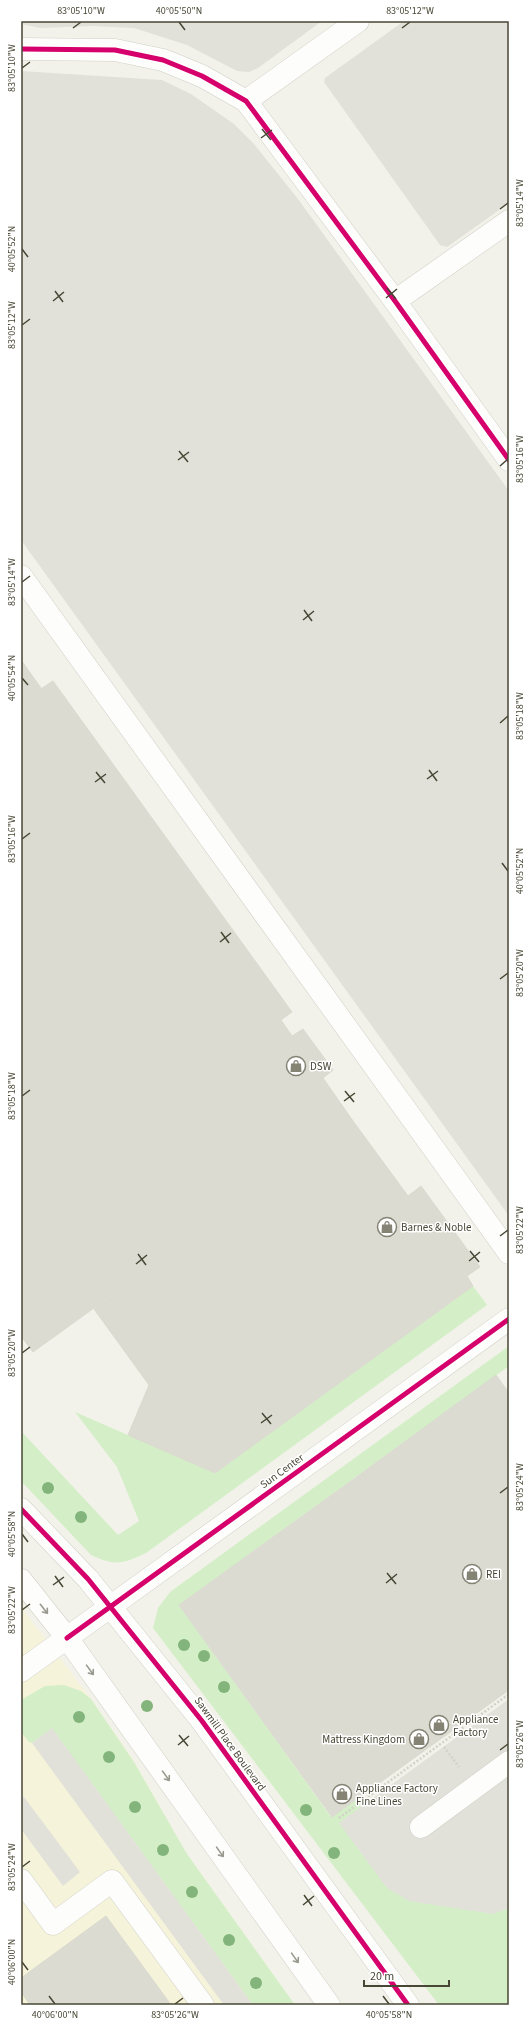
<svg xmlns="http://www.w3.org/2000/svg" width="530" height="2026" font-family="'Source Sans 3',sans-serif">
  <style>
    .commercial { fill: #f6f3db }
    .green { fill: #d4efc7 }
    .parking { fill: #e1e1da }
    .building { fill: #dbdbd2; stroke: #dadacf }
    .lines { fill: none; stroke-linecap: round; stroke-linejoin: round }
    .minor-casing { stroke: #d0d0c7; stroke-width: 23 }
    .path { stroke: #d2d2c9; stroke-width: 2.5; stroke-dasharray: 2 2; stroke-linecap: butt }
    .minor { stroke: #fdfdfc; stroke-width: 22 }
    .cycleway-casing { stroke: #fff; stroke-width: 8 }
    .cycleway { stroke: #d6006c; stroke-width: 5 }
    .tree { fill: #83b47b }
    .oneway { stroke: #99998f }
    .ticks { fill: none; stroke: #484735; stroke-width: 1.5 }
    .labels { text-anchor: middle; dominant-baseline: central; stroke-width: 3; stroke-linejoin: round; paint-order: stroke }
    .poi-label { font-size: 11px; fill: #484735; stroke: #fff; text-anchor: start }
    .street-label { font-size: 11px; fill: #484735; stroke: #fff }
    .neatline { fill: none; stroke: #484735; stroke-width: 1.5 }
    .ticks-label { font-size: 10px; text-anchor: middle; fill: #484735 }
  </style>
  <rect width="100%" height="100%" fill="#f2f2ea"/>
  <polygon class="commercial" points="21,1607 91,1699 134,1761 187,1854 295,2005 21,2005"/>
  <g class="green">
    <path d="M 473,1286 L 487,1305 L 146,1553 C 123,1564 114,1566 91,1555 L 21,1481 L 21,1431 L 118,1535 L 139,1521 L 117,1467 L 75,1412 L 215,1473 Z"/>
    <polygon points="509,1346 509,1366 179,1605 331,1817 356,1800 373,1824 509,1901 509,2005 439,2005 153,1628 158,1608 170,1592"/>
    <polygon points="64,1685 81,1691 91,1699 134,1762 187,1854 295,2005 253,2005 52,1729 32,1743 29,1742 21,1732 21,1700 45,1686"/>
  </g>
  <g class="parking">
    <polygon points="21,21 322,21 258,68 249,72 237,71 187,45 134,28 91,26 40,28 21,24"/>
    <polygon points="404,21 509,21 509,203 447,247 440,245 324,82 325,78"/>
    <polygon points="21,71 162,80 191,94 234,124 254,144 298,199 509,491 509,1216 21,540"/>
    <polygon points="509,1699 509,1908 493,1914 409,1901 387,1888 339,1823"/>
    <polygon points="52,1728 253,2005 224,2005 32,1743"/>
    <polygon points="24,1797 80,1872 63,1886 21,1829 21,1799"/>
  </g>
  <g class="building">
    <polygon points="21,660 41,688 21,702"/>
    <polygon points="53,681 292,1012 281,1020 292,1036 303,1029 333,1070 323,1078 353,1121 33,1352 21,1336 21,702"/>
    <polygon points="353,1121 408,1196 421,1186 480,1267 467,1276 473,1286 215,1473 128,1435 149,1385 94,1309"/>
    <polygon points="496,1375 509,1393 509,1675 362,1473"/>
    <polygon points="362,1473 509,1675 509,1690 332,1817 179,1605"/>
    <polygon points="106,1916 169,2002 169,2005 30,2005 21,1992 21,1978"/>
  </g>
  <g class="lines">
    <g class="minor-casing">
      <g id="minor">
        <polyline points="21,49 115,50 163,60 202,76 246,101 395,301 509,460"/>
        <polyline points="246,101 358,21"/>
        <polyline points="395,301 509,221"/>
        <polyline points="21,576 509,1253"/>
        <polyline points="21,1509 88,1579 202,1721 408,2005"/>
        <polyline points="21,1580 67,1638 329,2005"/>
        <polyline points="21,1671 509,1319"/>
        <polyline points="421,1827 509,1762"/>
        <polyline points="21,1880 53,1924 112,1881 203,2005"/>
      </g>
    </g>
    <g class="path">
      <polyline points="444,1747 459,1767"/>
      <polyline points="339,1818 509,1694"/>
    </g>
    <use href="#minor" class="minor"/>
    <g class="cycleway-casing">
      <g id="cycleway">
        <polyline points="21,49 115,50 163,60 202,76 246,101 395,301 509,460"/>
        <polyline points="21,1509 88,1579 202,1721 408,2005"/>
        <polyline points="67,1638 509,1319"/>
      </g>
    </g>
    <use href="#cycleway" class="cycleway"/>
  </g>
  <g class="tree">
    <circle cx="48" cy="1488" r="6"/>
    <circle cx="81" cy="1517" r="6"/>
    <circle cx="184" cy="1645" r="6"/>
    <circle cx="204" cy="1656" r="6"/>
    <circle cx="224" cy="1687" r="6"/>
    <circle cx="147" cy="1706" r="6"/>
    <circle cx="79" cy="1717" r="6"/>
    <circle cx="109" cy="1757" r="6"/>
    <circle cx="135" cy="1807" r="6"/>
    <circle cx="306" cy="1810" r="6"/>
    <circle cx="163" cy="1850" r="6"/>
    <circle cx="334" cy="1853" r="6"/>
    <circle cx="192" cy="1892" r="6"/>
    <circle cx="229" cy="1940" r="6"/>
    <circle cx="256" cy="1983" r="6"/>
  </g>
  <defs><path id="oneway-shaft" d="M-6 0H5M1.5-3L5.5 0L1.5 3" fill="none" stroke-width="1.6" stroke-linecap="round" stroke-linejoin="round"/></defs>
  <g class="oneway">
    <use href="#oneway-shaft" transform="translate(44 1609) rotate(52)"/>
    <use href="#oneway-shaft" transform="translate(90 1670) rotate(54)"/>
    <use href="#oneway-shaft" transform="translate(166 1776) rotate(54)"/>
    <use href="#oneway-shaft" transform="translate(220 1852) rotate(55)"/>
    <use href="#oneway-shaft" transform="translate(295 1958) rotate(55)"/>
  </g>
  <path class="ticks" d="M 179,22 L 185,30M 73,28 L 81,22M 402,28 L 410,22M 22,68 L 30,62M 262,129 L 271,140M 261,138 L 272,130M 500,209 L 508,203M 22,249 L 28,257M 387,288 L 396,299M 55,291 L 63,302M 386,298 L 397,289M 53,301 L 64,292M 22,325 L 30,319M 179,451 L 188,462M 178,460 L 189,452M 500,466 L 508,459M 22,582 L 30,576M 304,610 L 312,621M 303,620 L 314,611M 22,678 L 28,685M 500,723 L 508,716M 429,770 L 437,781M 96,772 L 105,783M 427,779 L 438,771M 95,782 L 106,774M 22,839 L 30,833M 502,863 L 508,871M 221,932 L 229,943M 220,942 L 231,933M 500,979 L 508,973M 345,1091 L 354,1102M 22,1096 L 30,1090M 344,1101 L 355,1093M 500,1236 L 508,1230M 470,1251 L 479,1262M 138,1254 L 146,1265M 469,1261 L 480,1252M 136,1264 L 147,1255M 22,1353 L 30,1347M 262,1413 L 271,1424M 261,1423 L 272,1415M 500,1493 L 508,1487M 22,1534 L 28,1542M 387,1573 L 396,1584M 55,1576 L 63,1587M 386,1583 L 397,1574M 53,1585 L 64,1577M 22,1610 L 30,1604M 179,1735 L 188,1746M 178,1745 L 189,1736M 500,1750 L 508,1744M 22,1867 L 30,1861M 304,1895 L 312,1906M 303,1905 L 314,1896M 22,1962 L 28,1970M 49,1996 L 55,2004M 383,1996 L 389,2004M 175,2004 L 183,1998"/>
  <defs>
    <g id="shop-ring" transform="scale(1)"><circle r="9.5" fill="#fff" stroke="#848374" stroke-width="1.5"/><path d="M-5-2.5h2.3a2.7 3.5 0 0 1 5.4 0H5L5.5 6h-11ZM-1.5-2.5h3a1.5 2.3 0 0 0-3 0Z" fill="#848374"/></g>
  </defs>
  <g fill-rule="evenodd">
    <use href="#shop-ring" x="296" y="1066"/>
    <use href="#shop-ring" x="387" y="1227"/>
    <use href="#shop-ring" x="472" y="1574"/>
    <use href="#shop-ring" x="439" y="1725"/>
    <use href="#shop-ring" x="419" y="1739"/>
    <use href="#shop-ring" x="342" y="1794"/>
  </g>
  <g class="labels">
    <g class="poi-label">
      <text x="310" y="1066">DSW</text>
      <text x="401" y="1227">Barnes &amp; Noble</text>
      <text x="486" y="1574">REI</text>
      <text x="453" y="1719">Appliance<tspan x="453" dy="13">Factory</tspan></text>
      <text x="405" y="1739" text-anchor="end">Mattress Kingdom</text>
      <text x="356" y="1788">Appliance Factory<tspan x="356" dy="13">Fine Lines</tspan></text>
    </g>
    <g class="street-label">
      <text transform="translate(282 1471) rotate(-36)">Sun Center</text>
      <text transform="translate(230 1744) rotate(54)">Sawmill Place Boulevard</text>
    </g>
  </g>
  <rect width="530" height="2026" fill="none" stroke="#ffffff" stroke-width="44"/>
  <path d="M364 1980v6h85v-6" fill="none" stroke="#484735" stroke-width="2"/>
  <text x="370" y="1980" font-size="12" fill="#484735" stroke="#ffffff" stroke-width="3" paint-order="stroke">20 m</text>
  <rect x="22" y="22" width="486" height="1982" class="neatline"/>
  <g class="ticks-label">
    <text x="81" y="14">83°05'10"W</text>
    <text x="179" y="14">40°05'50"N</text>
    <text x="410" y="14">83°05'12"W</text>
    <text transform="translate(11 68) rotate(-90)" y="4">83°05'10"W</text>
    <text transform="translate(519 203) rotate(-90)" y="4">83°05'14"W</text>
    <text transform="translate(11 249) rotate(-90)" y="4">40°05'52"N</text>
    <text transform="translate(11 325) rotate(-90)" y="4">83°05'12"W</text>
    <text transform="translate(519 459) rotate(-90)" y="4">83°05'16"W</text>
    <text transform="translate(11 582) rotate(-90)" y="4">83°05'14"W</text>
    <text transform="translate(11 678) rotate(-90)" y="4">40°05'54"N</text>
    <text transform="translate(519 716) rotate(-90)" y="4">83°05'18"W</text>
    <text transform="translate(11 839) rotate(-90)" y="4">83°05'16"W</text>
    <text transform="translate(519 871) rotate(-90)" y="4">40°05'52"N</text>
    <text transform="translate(519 973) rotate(-90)" y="4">83°05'20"W</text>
    <text transform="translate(11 1096) rotate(-90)" y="4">83°05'18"W</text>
    <text transform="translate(519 1230) rotate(-90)" y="4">83°05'22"W</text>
    <text transform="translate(11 1353) rotate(-90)" y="4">83°05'20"W</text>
    <text transform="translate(519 1487) rotate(-90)" y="4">83°05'24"W</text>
    <text transform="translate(11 1534) rotate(-90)" y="4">40°05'58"N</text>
    <text transform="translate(11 1610) rotate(-90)" y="4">83°05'22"W</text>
    <text transform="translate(519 1744) rotate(-90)" y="4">83°05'26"W</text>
    <text transform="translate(11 1867) rotate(-90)" y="4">83°05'24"W</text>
    <text transform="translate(11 1962) rotate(-90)" y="4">40°06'00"N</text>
    <text x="55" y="2018">40°06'00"N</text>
    <text x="175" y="2018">83°05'26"W</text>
    <text x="389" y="2018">40°05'58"N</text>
  </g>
</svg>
